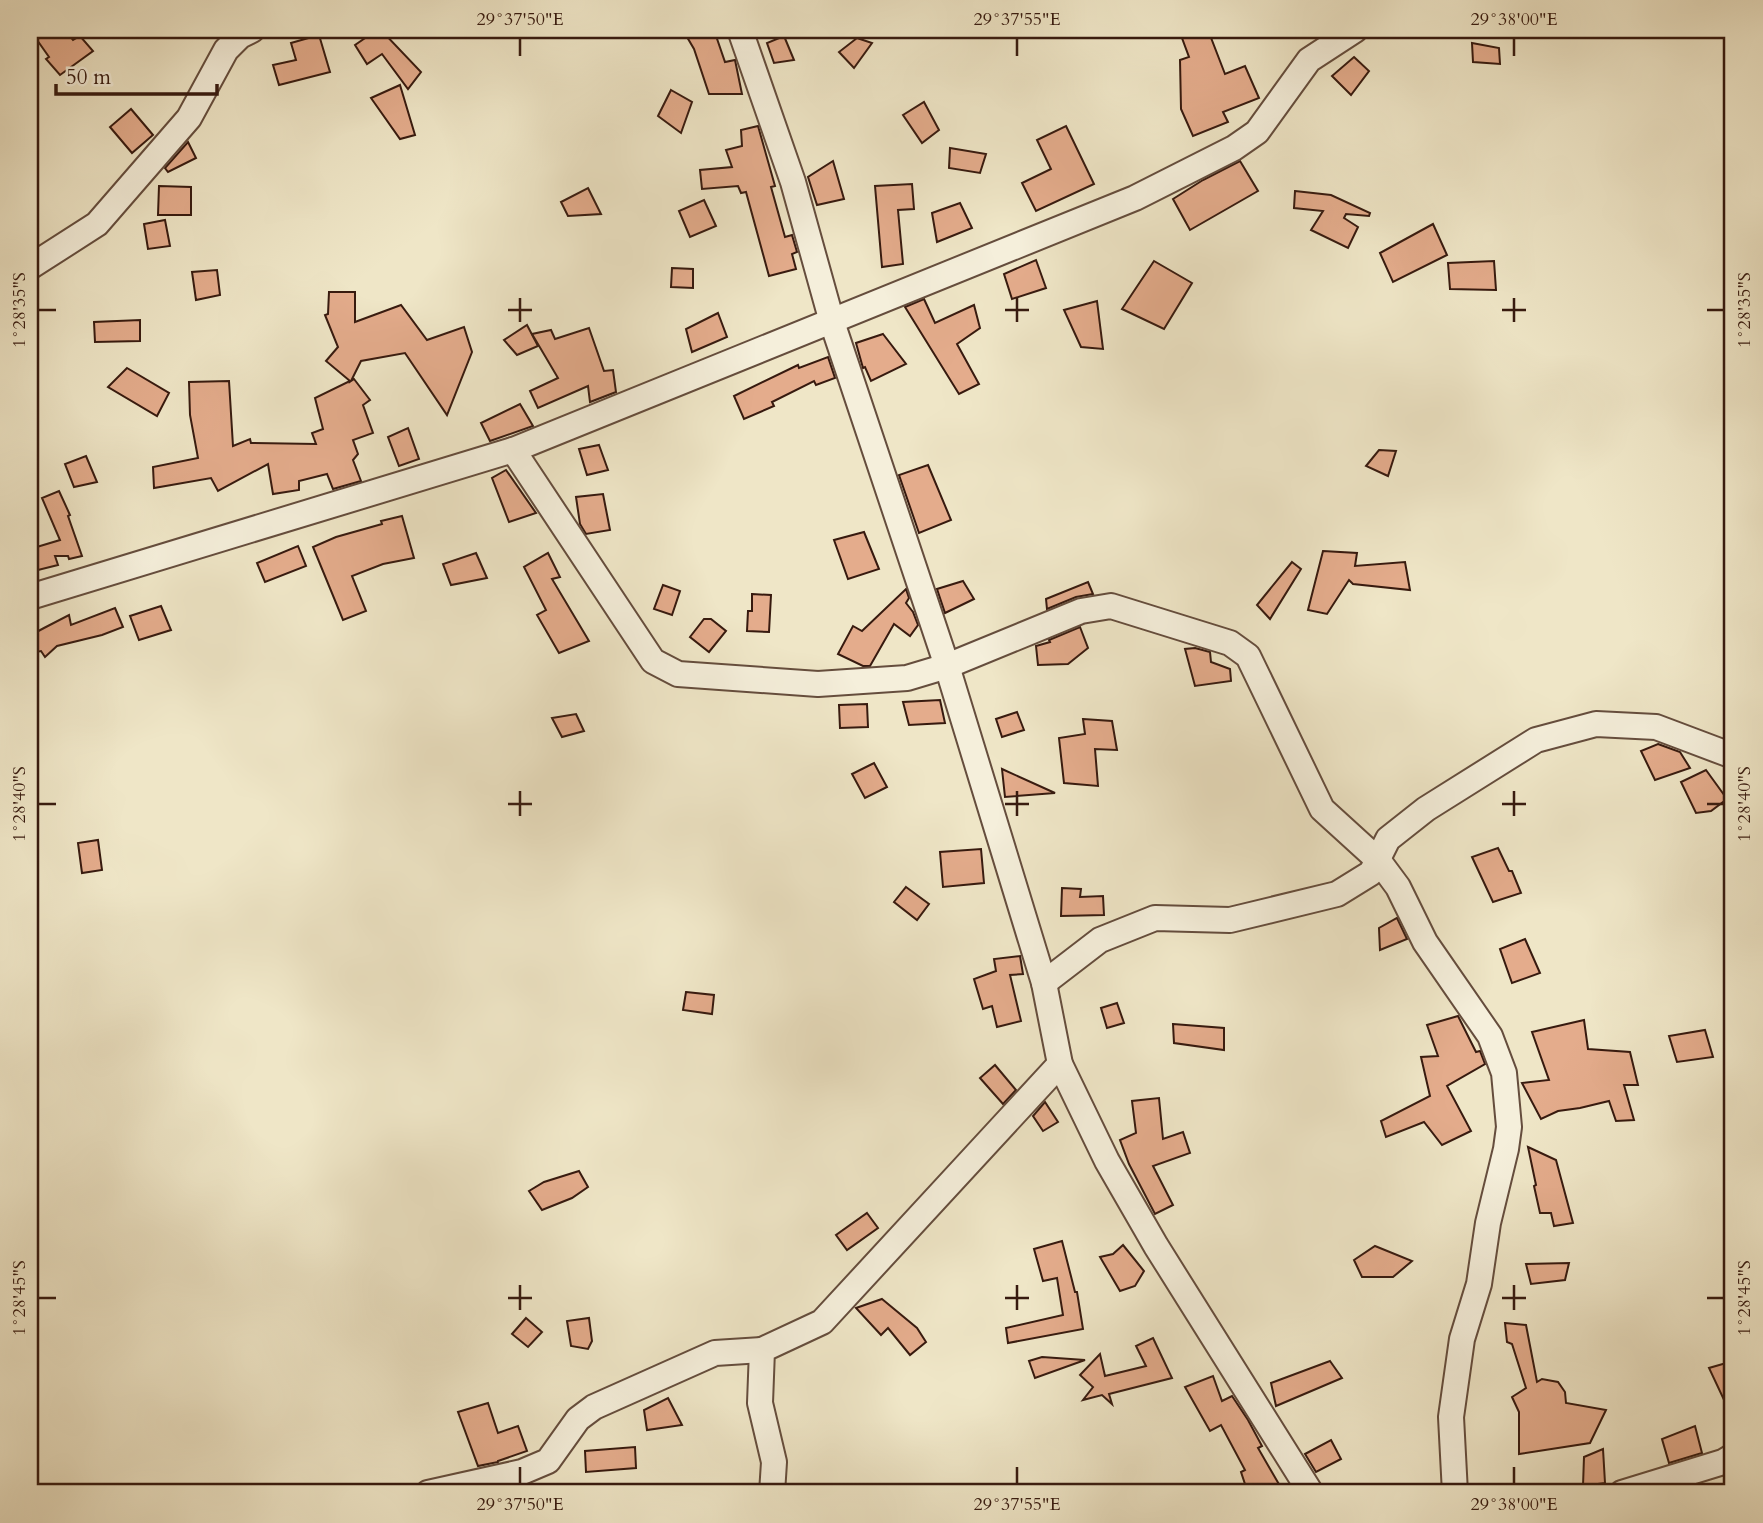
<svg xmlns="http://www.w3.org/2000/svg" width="1763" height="1523" font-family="Cardo,serif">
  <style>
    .building { fill: #e4ac8c; stroke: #371a0f; stroke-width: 2 }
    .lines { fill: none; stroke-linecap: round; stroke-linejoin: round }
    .minor-casing { stroke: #654d3d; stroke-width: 28 }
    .minor { stroke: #f5efdb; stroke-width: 24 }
    .ticks { fill: none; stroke: #371a0f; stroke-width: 2.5 }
    .neatline { fill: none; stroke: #371a0f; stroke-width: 2.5 }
    .ticks-label { font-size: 18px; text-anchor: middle; fill: #371a0f }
  </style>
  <rect width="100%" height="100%" fill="#efe6c7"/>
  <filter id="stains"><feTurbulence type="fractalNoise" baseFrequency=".00286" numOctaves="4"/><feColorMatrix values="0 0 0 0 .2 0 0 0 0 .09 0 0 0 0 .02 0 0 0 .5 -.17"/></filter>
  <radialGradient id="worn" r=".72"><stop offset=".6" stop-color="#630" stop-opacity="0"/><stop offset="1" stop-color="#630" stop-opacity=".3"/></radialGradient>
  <g class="building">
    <polygon points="30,30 65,30 73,40 80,36 93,51 60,75 46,59 49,57"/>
    <polygon points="363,30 381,30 421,72 408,89 382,54 367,64 355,45 368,36"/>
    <polygon points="709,30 714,30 725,62 735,60 742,94 709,94 694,49 687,37"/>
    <polygon points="1179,30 1208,30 1225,74 1245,66 1259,98 1223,112 1228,122 1193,136 1181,109 1180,60 1189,57"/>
    <polygon points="319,35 330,72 279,85 273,65 296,60 291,43"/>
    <polygon points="784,36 794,60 774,63 767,43"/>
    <polygon points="857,38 872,43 854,68 839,52"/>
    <polygon points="1472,43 1499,48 1500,64 1473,62"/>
    <polygon points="1354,57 1369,71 1351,95 1332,76"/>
    <polygon points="400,85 415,135 400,139 371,98"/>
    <polygon points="671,90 692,102 681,133 658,116"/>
    <polygon points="924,102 939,130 922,143 903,115"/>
    <polygon points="131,109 153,135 132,153 110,127"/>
    <polygon points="758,126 775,186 771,187 785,237 792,235 797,252 792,254 796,269 769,276 746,192 741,193 738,186 702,189 700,170 732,167 726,150 742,146 741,130"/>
    <polygon points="1066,126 1094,184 1036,211 1022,183 1051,169 1037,140"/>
    <polygon points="188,142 196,158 168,172 165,168"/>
    <polygon points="950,148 986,154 980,173 949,168"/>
    <polygon points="833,161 844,199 817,205 808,177"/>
    <polygon points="1240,161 1258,191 1190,230 1173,199 1203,180"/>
    <polygon points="912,184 914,209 898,210 903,264 882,267 875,186"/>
    <polygon points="159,186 191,187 191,215 158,215"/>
    <polygon points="588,188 601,214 568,216 561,202"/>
    <polygon points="1295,191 1331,195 1370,213 1369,216 1346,214 1344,218 1358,227 1348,248 1311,230 1323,211 1294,208"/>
    <polygon points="704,200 716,226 690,237 679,211"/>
    <polygon points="960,203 972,228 937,242 932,213"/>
    <polygon points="165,220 170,246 148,249 144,224"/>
    <polygon points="1433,224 1447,255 1393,282 1380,253"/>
    <polygon points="1036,260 1046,288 1012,299 1004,274"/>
    <polygon points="1154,261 1192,283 1164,329 1122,309"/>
    <polygon points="1494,261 1496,290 1450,289 1448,263"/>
    <polygon points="672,268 693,269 693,288 671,287"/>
    <polygon points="217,270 220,295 196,300 192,272"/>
    <polygon points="329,292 355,292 355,322 401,305 427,340 464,327 472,352 447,415 405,353 361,361 351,381 354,379 370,400 363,405 373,433 353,440 358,454 353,460 361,481 333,489 327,474 299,481 299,490 273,494 268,464 218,491 211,478 154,488 153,467 198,458 190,415 189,382 229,381 233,446 250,439 251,443 316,444 312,433 323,429 315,398 350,381 326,361 338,347 325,315 328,314"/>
    <polygon points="924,299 935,323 974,305 980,328 957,344 979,384 959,394 905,307"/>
    <polygon points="1097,301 1103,349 1081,347 1064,310"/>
    <polygon points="718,313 727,337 692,352 686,329"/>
    <polygon points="140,320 140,341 95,342 94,322"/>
    <polygon points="527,325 538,346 517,355 504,340"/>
    <polygon points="589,328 604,371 613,370 616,392 590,402 588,386 538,408 530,391 558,378 532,334 551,330 555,339"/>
    <polygon points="883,334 906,364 871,381 865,367 863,368 856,343"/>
    <polygon points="828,357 835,378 816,385 814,381 772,402 774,406 744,419 734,396 798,365 799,368"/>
    <polygon points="127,368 169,393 157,416 108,387"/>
    <polygon points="520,404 533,426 490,441 481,423"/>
    <polygon points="408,428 419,459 399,466 388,437"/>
    <polygon points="599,445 608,470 587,475 579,449"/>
    <polygon points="1379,450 1396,451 1388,476 1366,466"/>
    <polygon points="86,456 97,482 74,487 65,464"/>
    <polygon points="928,465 951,520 919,533 899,475"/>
    <polygon points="506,470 536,513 509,522 492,478"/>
    <polygon points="59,491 70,515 68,516 82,556 69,559 68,556 55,556 58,565 30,572 30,549 60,540 42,498"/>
    <polygon points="603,494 610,530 586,534 580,524 576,497"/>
    <polygon points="402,516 414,558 383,564 352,576 366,611 343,620 313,547 336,537 382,524 381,521"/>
    <polygon points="864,532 879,569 848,579 834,540"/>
    <polygon points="298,546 306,566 265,582 257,563"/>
    <polygon points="1323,551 1357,553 1355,566 1405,562 1410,590 1353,584 1349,580 1327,614 1308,610"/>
    <polygon points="476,553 487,578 451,585 443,564"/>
    <polygon points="548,553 560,577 552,579 589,641 559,653 537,615 546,610 524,567"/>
    <polygon points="1292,562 1301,569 1270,619 1257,605"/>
    <polygon points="963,581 974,599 945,613 937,589"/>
    <polygon points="1088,582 1093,594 1076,597 1047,609 1046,599"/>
    <polygon points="663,585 680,591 672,615 654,609"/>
    <polygon points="906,589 909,598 906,603 913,612 918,625 910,636 894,624 870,666 863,666 838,654 853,626 862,631"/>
    <polygon points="752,594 771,595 769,632 747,631 748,611 752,611"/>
    <polygon points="161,606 171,630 139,640 130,616"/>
    <polygon points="115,608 123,627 102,635 57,646 45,657 41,651 31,653 30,642 34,640 31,635 44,628 69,615 71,625"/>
    <polygon points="704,619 711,619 726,631 709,652 690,637"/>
    <polygon points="1080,627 1088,648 1068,664 1038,665 1036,646 1050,642 1049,640"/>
    <polygon points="1195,648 1210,652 1211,662 1230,669 1231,681 1195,686 1185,649"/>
    <polygon points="940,700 945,723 909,725 903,702"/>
    <polygon points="867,704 868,727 840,728 839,705"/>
    <polygon points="1017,712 1024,730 1002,737 996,719"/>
    <polygon points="576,714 584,731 562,737 552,718"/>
    <polygon points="1083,719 1112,721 1117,750 1095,749 1098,786 1064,783 1059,738 1085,734"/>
    <polygon points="1658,744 1680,752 1690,768 1655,780 1641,751"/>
    <polygon points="874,763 887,787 865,798 852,774"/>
    <polygon points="1002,769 1055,793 1005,797"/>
    <polygon points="1706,770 1727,799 1711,811 1696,813 1681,782"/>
    <polygon points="98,840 102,870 82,873 78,843"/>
    <polygon points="1498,848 1509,871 1512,871 1521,893 1493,902 1472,857"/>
    <polygon points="981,849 984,883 943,887 940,852"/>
    <polygon points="906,887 929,904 917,920 894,902"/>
    <polygon points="1062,888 1081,889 1080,897 1103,896 1104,915 1061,916"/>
    <polygon points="1397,918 1407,939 1380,950 1379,928"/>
    <polygon points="1525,939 1540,973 1512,983 1500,949"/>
    <polygon points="1020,956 1023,974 1010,975 1021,1021 997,1027 992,1006 983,1009 974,979 996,971 994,959"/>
    <polygon points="686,992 714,995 712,1014 683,1010"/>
    <polygon points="1117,1003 1124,1023 1107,1028 1101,1008"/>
    <polygon points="1458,1016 1476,1052 1480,1051 1485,1064 1447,1086 1471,1131 1442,1145 1424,1122 1386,1137 1381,1121 1430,1096 1421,1057 1438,1056 1427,1025"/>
    <polygon points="1584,1020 1588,1049 1630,1052 1638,1085 1624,1085 1634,1120 1616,1121 1609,1101 1580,1108 1558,1111 1541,1119 1522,1083 1549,1080 1532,1032"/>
    <polygon points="1173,1024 1224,1028 1224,1050 1174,1043"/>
    <polygon points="1705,1030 1713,1057 1677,1062 1669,1036"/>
    <polygon points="995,1065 1016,1090 1003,1104 980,1078"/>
    <polygon points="1159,1098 1163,1139 1183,1132 1190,1153 1153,1166 1173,1205 1155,1214 1129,1164 1120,1140 1136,1133 1132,1101"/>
    <polygon points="1045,1102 1058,1122 1043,1131 1033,1116"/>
    <polygon points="1528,1147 1556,1160 1573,1223 1554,1226 1551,1213 1540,1213 1534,1186 1536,1185"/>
    <polygon points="579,1171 588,1187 572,1198 542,1210 529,1191 544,1182"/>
    <polygon points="867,1213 878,1228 847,1250 836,1235"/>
    <polygon points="1062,1241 1075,1292 1077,1292 1083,1329 1008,1343 1006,1328 1063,1315 1057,1278 1043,1281 1034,1249"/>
    <polygon points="1123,1245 1144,1271 1135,1286 1120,1291 1100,1257 1113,1254"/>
    <polygon points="1375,1246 1412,1261 1393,1277 1362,1277 1354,1260"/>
    <polygon points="1569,1263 1565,1280 1531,1284 1526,1264"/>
    <polygon points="882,1299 917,1328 926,1342 910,1355 888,1328 881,1335 856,1308"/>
    <polygon points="526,1318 542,1332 528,1347 512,1334"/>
    <polygon points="589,1318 592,1341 588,1349 571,1346 567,1321"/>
    <polygon points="1505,1323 1526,1325 1537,1382 1542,1379 1558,1382 1565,1392 1566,1403 1606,1410 1590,1443 1519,1454 1519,1412 1512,1397 1526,1388 1512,1344 1507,1342"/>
    <polygon points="1153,1338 1172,1378 1109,1394 1112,1404 1102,1395 1083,1400 1093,1387 1080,1375 1100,1354 1105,1376 1146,1366 1136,1346"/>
    <polygon points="1042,1357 1085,1360 1035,1378 1029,1361"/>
    <polygon points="1330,1361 1342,1378 1276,1406 1271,1383"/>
    <polygon points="1733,1361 1733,1419 1709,1368"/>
    <polygon points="1213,1376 1222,1401 1232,1396 1248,1420 1262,1446 1258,1448 1280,1486 1263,1493 1248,1493 1241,1472 1245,1470 1221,1425 1210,1431 1185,1387"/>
    <polygon points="668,1398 682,1425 647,1430 644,1410"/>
    <polygon points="488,1403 498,1433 518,1426 527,1451 498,1461 498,1462 478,1466 458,1412"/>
    <polygon points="1695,1426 1702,1453 1669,1463 1662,1439"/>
    <polygon points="1331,1440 1341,1459 1316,1472 1305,1454"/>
    <polygon points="635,1447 636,1468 586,1472 585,1451"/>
    <polygon points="1603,1449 1605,1483 1583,1486 1584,1457"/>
  </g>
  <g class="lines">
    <g class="minor-casing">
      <g id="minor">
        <polyline points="740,30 793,182 832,322 947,666 1044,983 1060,1064 1107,1161 1156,1246 1311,1493"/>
        <polyline points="30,267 97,224 189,118 226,50 240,36 252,30"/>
        <polyline points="513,450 653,661 678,674 818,684 907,678 947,666 1081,611 1111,606 1230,643 1248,656 1322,809 1378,860 1398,887 1425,942 1490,1036 1504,1073 1509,1127 1506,1149 1488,1223 1479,1284 1462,1339 1451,1417 1455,1493"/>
        <polyline points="30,597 513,450 1135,198 1234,148 1257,132 1309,60 1355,30"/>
        <polyline points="1044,983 1100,940 1155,918 1230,920 1337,894 1371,873 1388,839 1426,809 1536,740 1596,724 1656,727 1733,756"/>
        <polyline points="428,1493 522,1472 548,1461 578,1419 594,1407 715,1353 762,1350"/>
        <polyline points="772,1493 774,1462 760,1403 762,1350 822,1322 1060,1064"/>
        <polyline points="1622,1493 1723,1462 1733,1456"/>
      </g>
    </g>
    <use href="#minor" class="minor"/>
  </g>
  <path class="ticks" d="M 520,38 L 520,56M 1017,38 L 1017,56M 1514,38 L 1514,56M 520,298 L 520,322M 1017,298 L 1017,322M 1514,298 L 1514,322M 38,310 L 56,310M 508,310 L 532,310M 1005,310 L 1029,310M 1502,310 L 1526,310M 1707,310 L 1724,310M 520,791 L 520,816M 1017,791 L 1017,816M 1514,791 L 1514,816M 38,804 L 56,804M 508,804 L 532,804M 1005,804 L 1029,804M 1502,804 L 1526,804M 1707,804 L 1724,804M 520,1285 L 520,1310M 1017,1285 L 1017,1310M 1514,1285 L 1514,1310M 38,1298 L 56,1298M 508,1298 L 532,1298M 1005,1298 L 1029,1298M 1502,1298 L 1526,1298M 1707,1298 L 1724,1298M 520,1467 L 520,1484M 1017,1467 L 1017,1484M 1514,1467 L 1514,1484"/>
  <rect width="1763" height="1523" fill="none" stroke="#efe6c7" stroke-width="77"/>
  <path d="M56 84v10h161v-10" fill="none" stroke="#371a0f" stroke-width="3.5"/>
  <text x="66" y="84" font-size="21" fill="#371a0f" stroke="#f5efdb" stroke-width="5" paint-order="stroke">50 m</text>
  <rect x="38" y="38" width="1686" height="1446" class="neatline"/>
  <g class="ticks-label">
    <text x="520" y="25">29°37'50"E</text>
    <text x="1017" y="25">29°37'55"E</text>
    <text x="1514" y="25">29°38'00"E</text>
    <text transform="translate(19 310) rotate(-90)" y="6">1°28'35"S</text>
    <text transform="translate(1744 310) rotate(-90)" y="6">1°28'35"S</text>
    <text transform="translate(19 804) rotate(-90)" y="6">1°28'40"S</text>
    <text transform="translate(1744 804) rotate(-90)" y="6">1°28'40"S</text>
    <text transform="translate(19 1298) rotate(-90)" y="6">1°28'45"S</text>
    <text transform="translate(1744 1298) rotate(-90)" y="6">1°28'45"S</text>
    <text x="520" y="1510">29°37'50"E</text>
    <text x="1017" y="1510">29°37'55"E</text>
    <text x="1514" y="1510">29°38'00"E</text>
  </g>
  <rect width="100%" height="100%" filter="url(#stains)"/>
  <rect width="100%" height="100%" fill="url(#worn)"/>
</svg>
